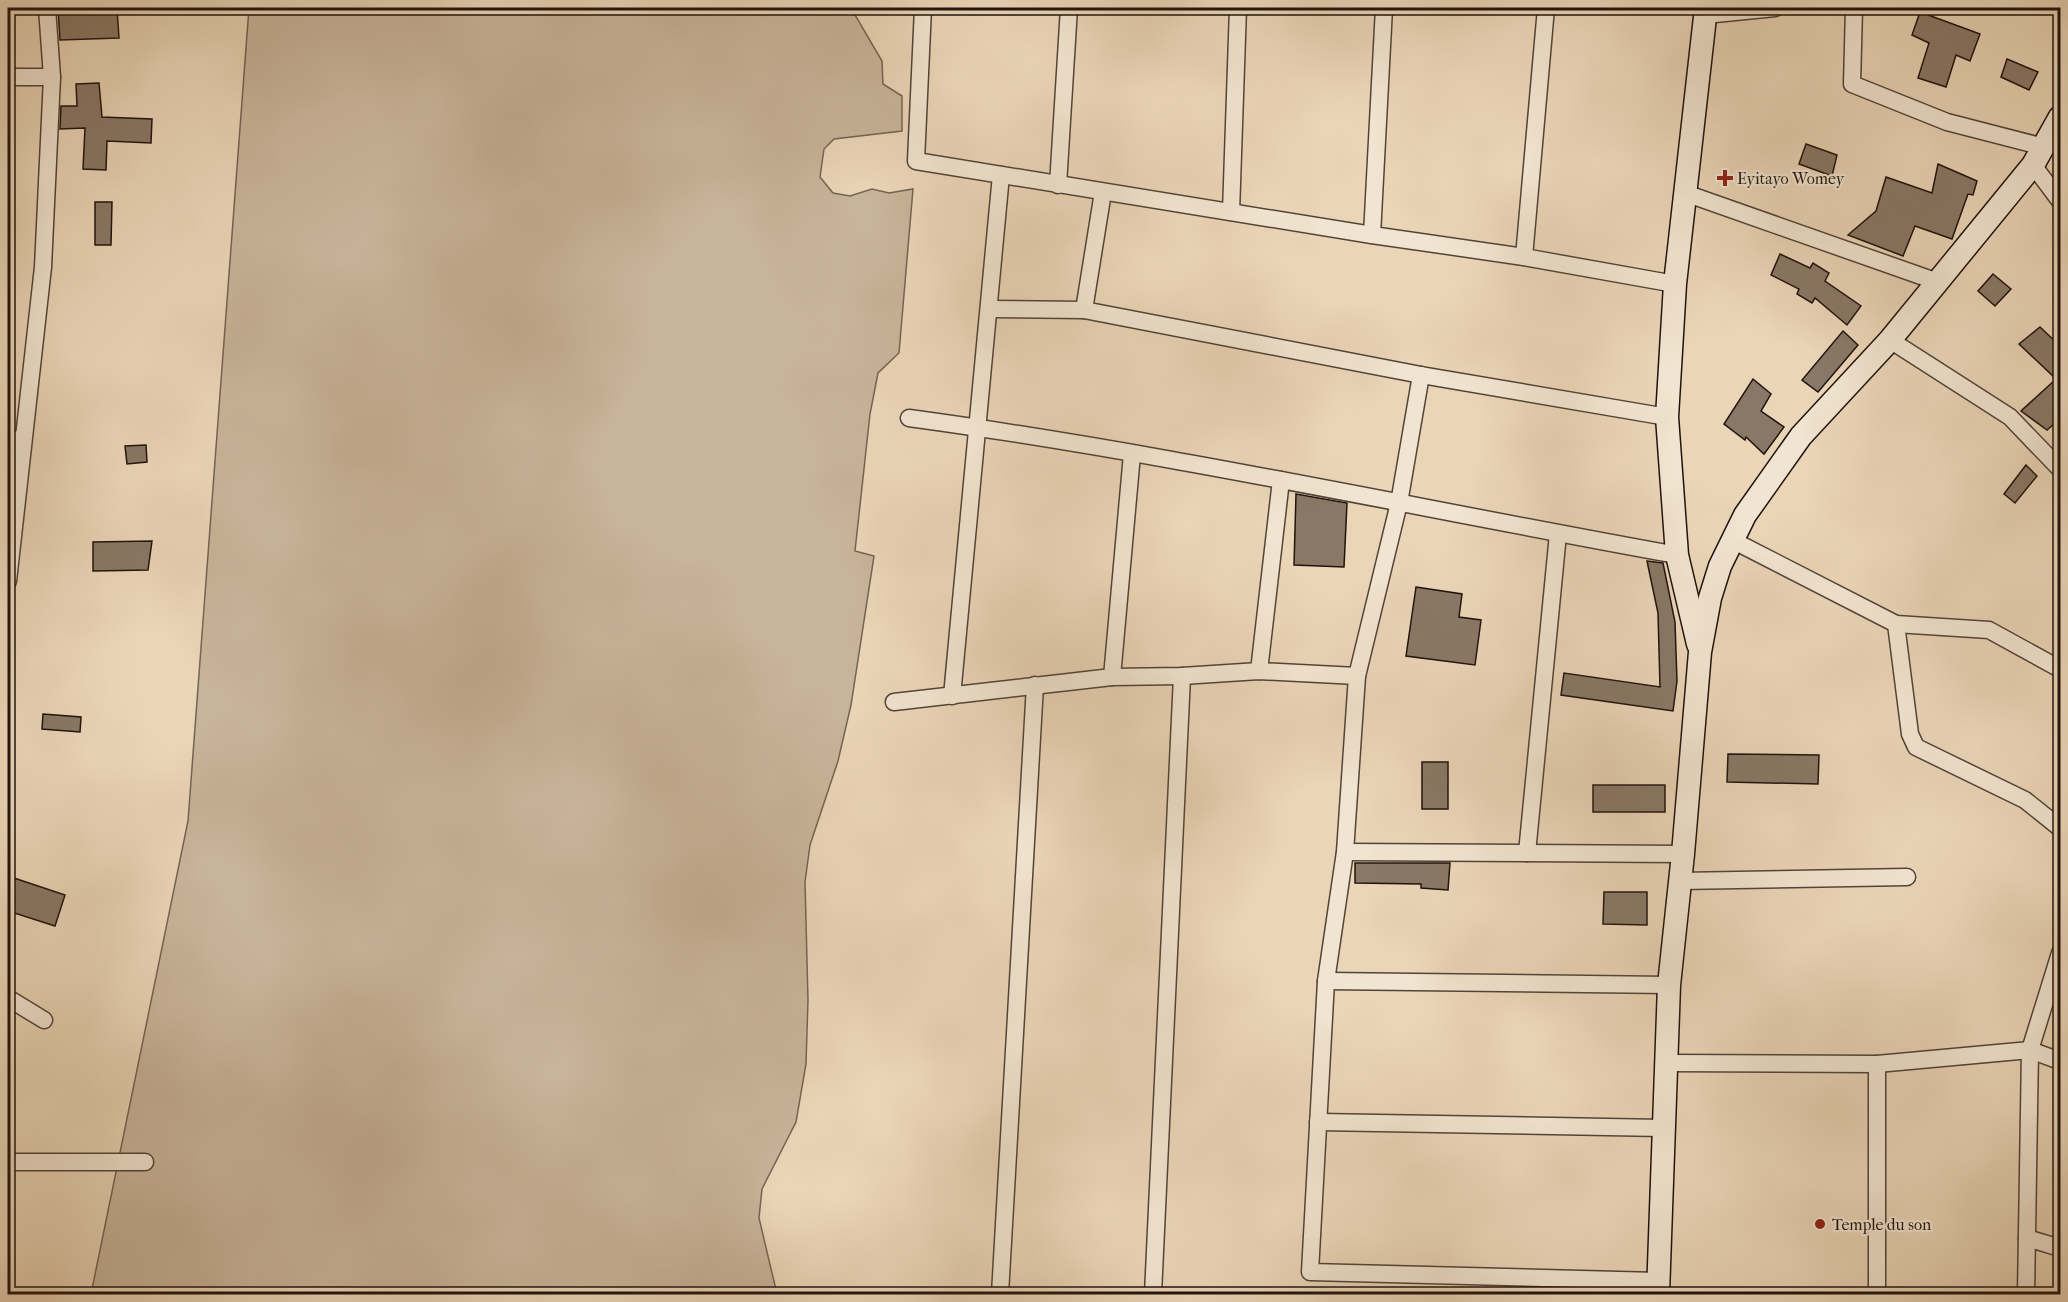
<svg xmlns="http://www.w3.org/2000/svg" width="2068" height="1302" font-family="'IM FELL French Canon',serif">
  <style>
    .green { fill: #c8b49a; stroke: #746454; stroke-width: 1.5 }
    .building { fill: #897866; stroke: #20130e; stroke-width: 1.5 }
    .lines { fill: none; stroke-linecap: round; stroke-linejoin: round }
    .street-casing { stroke: #524438; stroke-width: 19 }
    .secondary-casing { stroke: #20130e; stroke-width: 25 }
    .street { stroke: #f1e4d0; stroke-width: 16 }
    .secondary { stroke: #f1e4d0; stroke-width: 22 }
    .poi-dot { fill: #8f2418; stroke: #f1e4d0; stroke-width: 2 }
    .labels { text-anchor: middle; dominant-baseline: central; stroke-width: 4.5; stroke-linejoin: round; paint-order: stroke }
    .poi-label { font-size: 16px; fill: #20130e; stroke: #f1e4d0; text-anchor: start }
  </style>
  <rect width="100%" height="100%" fill="#ead5b7"/>
  <filter id="stains"><feTurbulence type="fractalNoise" baseFrequency=".00333" numOctaves="4"/><feColorMatrix values="0 0 0 0 .2 0 0 0 0 .09 0 0 0 0 .02 0 0 0 .5 -.17"/></filter>
  <radialGradient id="worn" r=".72"><stop offset=".6" stop-color="#630" stop-opacity="0"/><stop offset="1" stop-color="#630" stop-opacity=".3"/></radialGradient>
  <polygon class="green" points="249,8 851,8 882,61 883,84 902,96 902,131 834,139 824,149 820,177 833,193 850,196 872,189 889,193 913,189 899,353 878,373 870,414 855,551 874,556 851,705 838,761 810,845 805,882 808,1000 806,1064 796,1122 762,1189 759,1218 777,1294 91,1294 188,821"/>
  <g class="building">
    <polygon points="58,8 117,8 119,38 60,40"/>
    <polygon points="1920,12 1980,34 1970,61 1956,55 1946,87 1918,78 1929,43 1912,35"/>
    <polygon points="2007,59 2038,72 2029,90 2001,77"/>
    <polygon points="99,83 102,117 152,119 151,143 107,141 106,170 83,169 85,128 60,129 61,106 77,106 76,84"/>
    <polygon points="1806,144 1837,155 1832,176 1799,164"/>
    <polygon points="1938,164 1977,181 1973,195 1968,194 1952,239 1915,226 1903,256 1848,235 1876,211 1886,177 1932,193"/>
    <polygon points="95,202 112,202 111,245 95,245"/>
    <polygon points="1780,254 1810,268 1813,263 1829,273 1825,281 1861,306 1847,325 1815,298 1812,303 1797,294 1799,289 1771,275"/>
    <polygon points="1993,274 2011,289 1995,306 1978,291"/>
    <polygon points="2040,327 2061,347 2061,418 2047,430 2021,411 2056,379 2019,344"/>
    <polygon points="1843,331 1858,345 1818,392 1802,380"/>
    <polygon points="1753,379 1771,394 1761,411 1784,427 1764,454 1746,437 1745,440 1724,424"/>
    <polygon points="146,445 147,462 127,464 125,446"/>
    <polygon points="2026,465 2037,476 2015,503 2004,494"/>
    <polygon points="1296,494 1347,503 1344,567 1294,565"/>
    <polygon points="152,541 148,570 93,571 93,542"/>
    <polygon points="1647,561 1663,563 1675,622 1677,681 1673,711 1561,695 1564,673 1660,687 1658,613"/>
    <polygon points="1416,587 1462,594 1459,617 1481,620 1475,665 1406,656"/>
    <polygon points="43,714 81,717 80,732 42,729"/>
    <polygon points="1728,754 1819,755 1818,784 1727,782"/>
    <rect x="1422" y="762" width="26" height="47"/>
    <rect x="1593" y="785" width="72" height="27"/>
    <polygon points="1355,863 1450,863 1448,890 1421,888 1421,884 1355,883"/>
    <polygon points="8,876 65,895 55,926 8,911"/>
    <polygon points="1604,892 1647,892 1647,925 1603,924"/>
  </g>
  <g class="lines">
    <g class="street-casing">
      <g id="street">
        <polyline points="923,8 916,161 1372,235 1524,257 1675,284"/>
        <polyline points="1854,8 1852,84 1947,122 2044,147"/>
        <polyline points="1705,15 1775,8"/>
        <polyline points="8,77 52,77"/>
        <polyline points="2033,165 2060,201"/>
        <polyline points="1058,185 1069,8"/>
        <polyline points="1685,193 1938,282"/>
        <polyline points="1231,212 1238,8"/>
        <polyline points="1372,235 1384,8"/>
        <polyline points="1524,257 1546,8"/>
        <polyline points="990,309 1084,310 1421,375 1667,417"/>
        <polyline points="1084,310 1103,192"/>
        <polyline points="1890,340 2010,417 2060,469"/>
        <polyline points="1421,375 1399,503 1357,676 1345,852 1326,981 1310,1272 1658,1281"/>
        <path d="M 909,418 C 1167,453 1421,509 1677,555"/>
        <polyline points="8,440 23,439"/>
        <polyline points="1732,540 1896,624 1989,630 2060,669"/>
        <polyline points="8,581 43,267 52,77 47,8"/>
        <polyline points="1896,624 1910,734 1916,747 2025,800 2060,828"/>
        <polyline points="1259,671 1281,480"/>
        <polyline points="1112,677 1132,454"/>
        <polyline points="952,696 1001,175"/>
        <polyline points="894,702 1112,677 1182,676 1259,671 1357,676"/>
        <polyline points="1345,852 1683,854"/>
        <polyline points="1527,853 1558,534"/>
        <polyline points="1680,881 1907,877"/>
        <polyline points="1326,981 1669,985"/>
        <polyline points="8,998 44,1020"/>
        <polyline points="1668,1063 1877,1064 2030,1050 2060,1061"/>
        <polyline points="1877,1064 1877,1294"/>
        <polyline points="1318,1122 1663,1128"/>
        <polyline points="8,1162 145,1162"/>
        <polyline points="2027,1238 2060,1248"/>
        <polyline points="1000,1294 1035,685"/>
        <polyline points="1153,1294 1182,676"/>
        <polyline points="2026,1294 2030,1050 2060,953"/>
      </g>
    </g>
    <g class="secondary-casing">
      <g id="secondary">
        <polyline points="1698,644 1677,555 1667,417 1675,284 1706,8"/>
        <polyline points="1658,1294 1669,985 1683,854 1700,652 1710,598 1720,566 1745,515 1801,436 1890,340 2033,165 2060,117"/>
      </g>
    </g>
    <use href="#street" class="street"/>
    <use href="#secondary" class="secondary"/>
  </g>
  <g class="poi-dot">
    <path d="M1722 169h6v6h6v6h-6v6h-6v-6h-6v-6h6z"/>
    <circle cx="1820" cy="1224" r="6"/>
  </g>
  <g class="labels">
    <g class="poi-label">
      <text x="1737" y="178">Eyitayo Womey</text>
      <text x="1832" y="1224">Temple du son</text>
    </g>
  </g>
  <rect width="2068" height="1302" fill="none" stroke="#ead5b7" stroke-width="30"/>
  <rect x="9" y="9" width="2050" height="1284" fill="none" stroke="#20130e" stroke-width="3"/>
  <rect x="15" y="15" width="2038" height="1272" fill="none" stroke="#20130e" stroke-width="1.5"/>
  <rect width="100%" height="100%" filter="url(#stains)"/>
  <rect width="100%" height="100%" fill="url(#worn)"/>
</svg>
